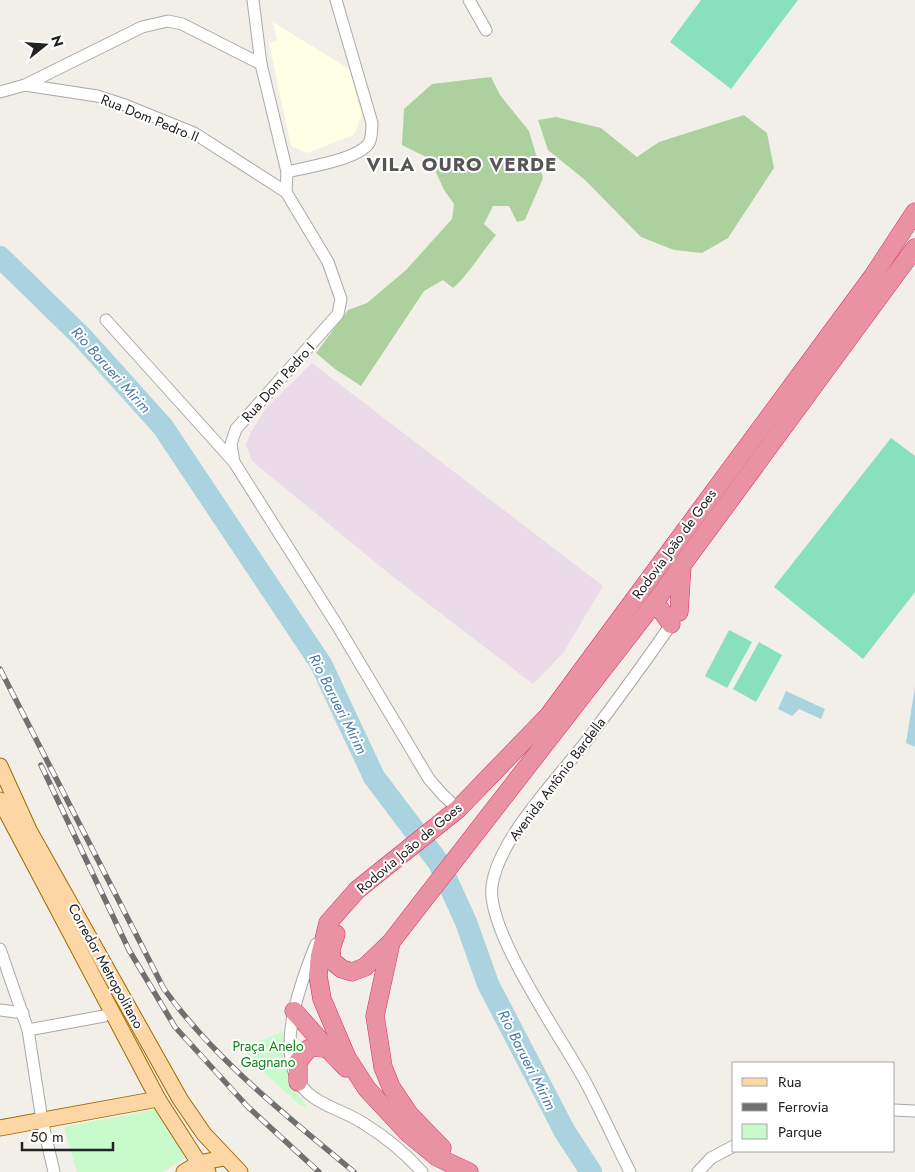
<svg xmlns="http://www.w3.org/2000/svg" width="915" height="1172" font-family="Jost,sans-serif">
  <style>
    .industrial { fill: #ebdbe8 }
    .education { fill: #ffffe5 }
    .forest { fill: #add19e }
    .park { fill: #c8facc }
    .pitch { fill: #88e0be }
    .water { fill: #aad3df }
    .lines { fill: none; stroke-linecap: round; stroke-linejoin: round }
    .river { stroke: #aad3df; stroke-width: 22 }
    .minor-casing { stroke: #a9a9a9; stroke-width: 13 }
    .major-casing { stroke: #a06b00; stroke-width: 17 }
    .highway-casing { stroke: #dc2a67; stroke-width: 19 }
    .minor { stroke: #fff; stroke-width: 11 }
    .major { stroke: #fcd6a4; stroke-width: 15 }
    .highway { stroke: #e892a2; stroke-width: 18 }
    .rail-casing { stroke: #707070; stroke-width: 5.5 }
    .rail { stroke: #fff; stroke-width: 4; stroke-dasharray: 11; stroke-linecap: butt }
    .labels { text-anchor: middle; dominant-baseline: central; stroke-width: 4; stroke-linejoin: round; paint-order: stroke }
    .street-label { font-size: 14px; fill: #222; stroke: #fff }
    .park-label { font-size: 14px; fill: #0c8416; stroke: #fff }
    .water-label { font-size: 15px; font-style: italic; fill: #4a7aab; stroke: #fff }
    .district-label { font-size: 19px; font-weight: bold; letter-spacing: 1px; fill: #555; stroke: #fff }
  </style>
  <rect width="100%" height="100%" fill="#f2efe9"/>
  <polygon class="industrial" points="312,363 603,586 563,653 533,684 392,576 252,461 246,445 251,432 267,407"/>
  <polygon class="education" points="273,22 349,69 362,115 354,135 307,153 291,146 269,43 277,40"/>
  <g class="forest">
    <path d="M 491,77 L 500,95 L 529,131 L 543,178 L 525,220 L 517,222 L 509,206 L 493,206 L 484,224 L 496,235 C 481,253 470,273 453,288 L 443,280 L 424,291 L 361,386 L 335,369 L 316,353 L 348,310 L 367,303 L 406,270 L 452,219 L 454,204 L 444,190 L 430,159 L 402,145 L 404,109 L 432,84 Z"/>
    <polygon points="744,115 767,133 774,168 728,238 702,253 674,250 641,237 585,180 548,150 538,120 556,117 601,128 637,157 659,142"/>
  </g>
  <g class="park">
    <polygon points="284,1031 286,1061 290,1082 308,1108 300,1105 259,1068 244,1048"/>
    <polygon points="157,1109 171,1130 185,1158 162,1172 77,1172 64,1127"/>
  </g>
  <g class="pitch">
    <polygon points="701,0 798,0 731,89 670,42"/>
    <polygon points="891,438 915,456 915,592 863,659 774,587"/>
    <polygon points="729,630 752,642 727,688 705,676"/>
    <polygon points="759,642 782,655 756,702 733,689"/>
  </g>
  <g class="water">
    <polygon points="915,687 915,747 906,743"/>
    <polygon points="786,691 825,709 821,719 799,709 792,716 778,709"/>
  </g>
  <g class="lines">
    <polyline class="river" points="0,257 82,337 163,427 321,664 374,777 439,863 466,922 488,984 565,1132 591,1172"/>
    <g class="minor-casing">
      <g id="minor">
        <polyline points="253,0 261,64 287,172 286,192 328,262 341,299 338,314 236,429 231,444 234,462 337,625 429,779 443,795 458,809"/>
        <polyline points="469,0 486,30"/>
        <polyline points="25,85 142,27 168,21 182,24 261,64"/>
        <polyline points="0,92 25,85 97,96 125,105 194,133 286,192"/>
        <path d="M 287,172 C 306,167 358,160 369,143 C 372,137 372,130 372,123 L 336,0"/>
        <polyline points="106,320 234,462"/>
        <path d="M 316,944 C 300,984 268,1066 313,1097 C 328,1108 348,1113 363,1123 C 384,1136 406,1154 422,1172"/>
        <polyline points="0,949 28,1030 42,1120 54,1172"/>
        <polyline points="0,1010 23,1013"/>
        <polyline points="28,1030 104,1016"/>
        <polyline points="894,1110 915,1111"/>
        <path d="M 630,1172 C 615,1142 601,1111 585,1081 C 561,1037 486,931 492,886 C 498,839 559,777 588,739 C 617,700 647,660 674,620"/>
        <polyline points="698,1172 711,1158 734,1146"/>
      </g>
    </g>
    <g class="major-casing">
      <g id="major">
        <polyline points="0,766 30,832 180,1099 204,1134 240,1172"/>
        <polyline points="0,800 158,1099 199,1163 208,1172"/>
        <polyline points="0,1128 158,1099"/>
        <polyline points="184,1172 199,1163 224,1158"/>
      </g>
    </g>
    <g class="highway-casing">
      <g id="highway">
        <polyline points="655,602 671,624"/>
        <polyline points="679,612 682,565"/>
        <polyline points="336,934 331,949 332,961 342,969 352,972 365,967 391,942"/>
        <polyline points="294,1011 328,1049"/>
        <polyline points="298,1082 298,1062 308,1049 316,1047 328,1049 346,1068"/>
        <polyline points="442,1148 409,1114 391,1087 383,1067 375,1016 391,942 655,602 915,248"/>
        <polyline points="469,1172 437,1157 409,1134 367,1089 347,1058 322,999 318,976 320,956 328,923 357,890 458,809 549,715 873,276 915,212"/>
      </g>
    </g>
    <use href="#minor" class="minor"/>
    <use href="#major" class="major"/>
    <use href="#highway" class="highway"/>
    <g class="rail-casing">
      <g id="rail">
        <path d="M 0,669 L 164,989 C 216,1061 286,1115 354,1172"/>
        <polyline points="41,765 129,950 175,1027 247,1106 319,1172"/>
      </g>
    </g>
    <use href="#rail" class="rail"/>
  </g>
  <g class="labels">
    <g class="street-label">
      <text transform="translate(150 118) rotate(22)">Rua Dom Pedro II</text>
      <text transform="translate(278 382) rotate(-48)">Rua Dom Pedro I</text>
      <text transform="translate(674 544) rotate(-54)">Rodovia João de Goes</text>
      <text transform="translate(557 779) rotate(-53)">Avenida Antônio Bardella</text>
      <text transform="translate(409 848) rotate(-40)">Rodovia João de Goes</text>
      <text transform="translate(106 966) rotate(61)">Corredor Metropolitano</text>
    </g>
    <g class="park-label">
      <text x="268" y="1046">Praça Anelo<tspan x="268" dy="16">Gagnano</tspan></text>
    </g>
    <g class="water-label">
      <text transform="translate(111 370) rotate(48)">Rio Barueri Mirim</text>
      <text transform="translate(338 704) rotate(63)">Rio Barueri Mirim</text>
      <text transform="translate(527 1060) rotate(63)">Rio Barueri Mirim</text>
    </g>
    <g class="district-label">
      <text x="462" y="164">VILA OURO VERDE</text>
    </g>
  </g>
  <rect x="732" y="1062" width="162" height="90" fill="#ffffff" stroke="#a7a7a7"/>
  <rect x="742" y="1078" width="25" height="8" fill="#fcd6a4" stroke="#a7a7a7"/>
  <text x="778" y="1087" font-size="15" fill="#222222">Rua</text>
  <rect x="742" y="1103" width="25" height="8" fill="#707070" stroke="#a7a7a7"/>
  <text x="778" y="1112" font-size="15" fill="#222222">Ferrovia</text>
  <rect x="742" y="1124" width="25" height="15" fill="#c8facc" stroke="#a7a7a7"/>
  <text x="778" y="1137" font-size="15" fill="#222222">Parque</text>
  <g transform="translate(45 45) rotate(73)" stroke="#ffffff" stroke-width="4" paint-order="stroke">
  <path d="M0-4L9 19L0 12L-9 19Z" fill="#222222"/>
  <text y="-8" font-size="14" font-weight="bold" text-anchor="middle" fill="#222222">N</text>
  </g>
  <path d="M22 1142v8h91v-8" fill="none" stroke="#222222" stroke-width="2.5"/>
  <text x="30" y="1142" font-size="15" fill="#222222" stroke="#ffffff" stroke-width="4" paint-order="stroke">50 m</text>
</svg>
